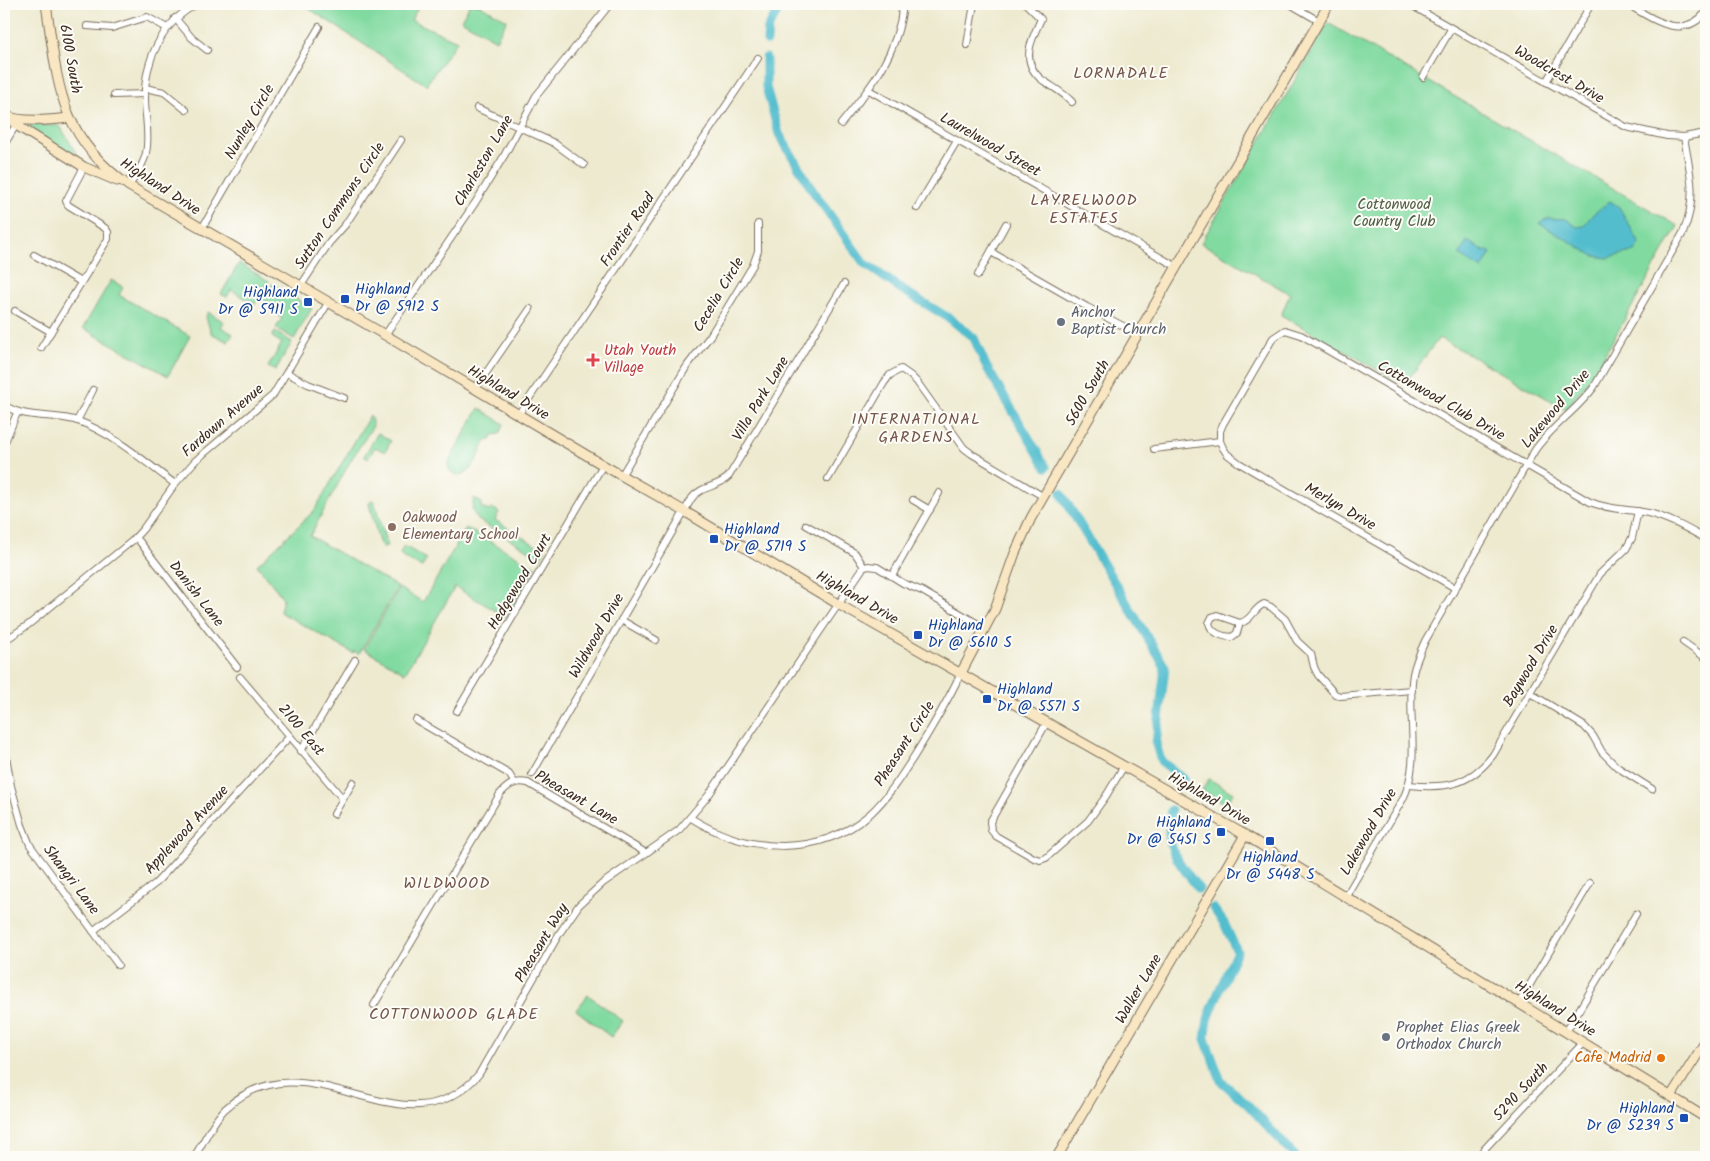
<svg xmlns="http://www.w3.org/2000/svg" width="1710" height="1161" font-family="Kalam,sans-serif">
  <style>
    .green { fill: #81daa0; stroke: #5e825f }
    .water { fill: #52bdce; stroke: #467476 }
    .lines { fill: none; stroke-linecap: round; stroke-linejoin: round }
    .canal { stroke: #52bdce; stroke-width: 9 }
    .street-casing { stroke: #7a6d5c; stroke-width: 8 }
    .secondary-casing { stroke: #7a6d5c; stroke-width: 11 }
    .street { stroke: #fff; stroke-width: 6 }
    .secondary { stroke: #f9e7c3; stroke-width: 9 }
    .transit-dot { fill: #1a4fb4; stroke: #fdfcf7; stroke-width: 2 }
    .worship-dot { fill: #6b7280; stroke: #fdfcf7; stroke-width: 2 }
    .health-dot { fill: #e0444e; stroke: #fdfcf7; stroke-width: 2 }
    .education-dot { fill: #8d6e63; stroke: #fdfcf7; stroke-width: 2 }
    .food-dot { fill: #e8710a; stroke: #fdfcf7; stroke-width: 2 }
    .labels { text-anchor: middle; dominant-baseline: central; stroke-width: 4; stroke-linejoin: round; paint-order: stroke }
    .street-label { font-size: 15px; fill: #3b2a1e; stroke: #fdfcf7 }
    .park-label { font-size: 15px; fill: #505f45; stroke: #fdfcf7 }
    .transit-label { font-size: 15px; fill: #164399; stroke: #fdfcf7; text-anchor: start }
    .worship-label { font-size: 15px; fill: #5b616d; stroke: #fdfcf7; text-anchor: start }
    .health-label { font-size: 15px; fill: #be3a42; stroke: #fdfcf7; text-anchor: start }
    .education-label { font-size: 15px; fill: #785e54; stroke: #fdfcf7; text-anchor: start }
    .food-label { font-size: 15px; fill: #c56008; stroke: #fdfcf7; text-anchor: end }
    .neighbourhood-label { font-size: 16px; letter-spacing: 1px; fill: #73554a; stroke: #fdfcf7 }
  </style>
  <rect width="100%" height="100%" fill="#fdfcf7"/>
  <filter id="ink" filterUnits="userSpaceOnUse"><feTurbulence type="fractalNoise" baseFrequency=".02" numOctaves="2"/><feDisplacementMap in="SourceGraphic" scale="10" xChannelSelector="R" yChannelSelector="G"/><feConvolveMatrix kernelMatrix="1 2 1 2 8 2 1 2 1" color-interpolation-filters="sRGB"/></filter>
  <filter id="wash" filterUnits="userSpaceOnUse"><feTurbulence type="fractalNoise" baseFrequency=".0096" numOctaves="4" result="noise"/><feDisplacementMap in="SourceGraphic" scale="20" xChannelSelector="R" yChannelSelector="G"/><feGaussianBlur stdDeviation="1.12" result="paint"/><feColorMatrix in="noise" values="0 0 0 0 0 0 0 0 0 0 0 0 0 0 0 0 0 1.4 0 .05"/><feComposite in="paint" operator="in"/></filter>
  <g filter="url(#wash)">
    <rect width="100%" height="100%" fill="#eeead0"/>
    <g class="green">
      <polygon points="302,4 420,4 411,20 457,41 426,85"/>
      <polygon points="470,4 478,4 507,20 496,40 461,20"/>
      <polygon points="1328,23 1678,226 1593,375 1566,409 1439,338 1404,385 1281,315 1290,294 1201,243"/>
      <polygon points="29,124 60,126 78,156 77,157 28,128"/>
      <polygon points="239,263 269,281 255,304 231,290 227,297 221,294"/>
      <polygon points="111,280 123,287 119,295 190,336 168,376 83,328"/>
      <polygon points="272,284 312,308 294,339 276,328 282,318 273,313 277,307 263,299"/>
      <polygon points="208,312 224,322 221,327 233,334 228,342 211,333 206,317"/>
      <polygon points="275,332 292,342 275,371 268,367 282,343 272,337"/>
      <path d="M 479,408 L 504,424 L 499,434 L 493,435 L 489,441 L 487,440 L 484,444 C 481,452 468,483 453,473 C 449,470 448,468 448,463 Z"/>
      <polygon points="370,415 373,426 351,460 310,536 398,587 359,654 354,651 353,653 280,612 283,598 257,565 314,511"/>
      <polygon points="378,433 391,441 385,452 375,447 368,459 364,456"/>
      <polygon points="474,498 482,503 481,507 489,511 492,508 499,512 495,520 545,551 541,558 478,520 472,510"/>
      <polygon points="374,501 387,546 383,547 379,542 369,504 371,501"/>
      <polygon points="466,528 536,567 506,617 455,587 405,673 364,649 399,588 423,602"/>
      <polygon points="404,546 427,559 422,567 402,557 400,553"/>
      <polygon points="1209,779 1233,793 1226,804 1202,790"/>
      <polygon points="588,995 623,1021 611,1037 576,1010"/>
    </g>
    <g class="water">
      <polygon points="1610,201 1619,207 1640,244 1635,251 1608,258 1594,256 1540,224 1548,218 1566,219 1577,227 1584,226 1592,215"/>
      <polygon points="1467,241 1486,252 1487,250 1491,253 1482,269 1459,255"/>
    </g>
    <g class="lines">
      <g class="canal">
        <polyline points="767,41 768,28 782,4"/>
        <polyline points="766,58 766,87 779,134 813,191 864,263 904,291 949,318 974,338 986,366 1046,467"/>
        <polyline points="1061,493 1165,667 1156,744 1161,761 1184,779"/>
        <path d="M 1171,810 C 1163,847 1177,860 1199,889"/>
        <polyline points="1213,908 1224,923 1237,951 1219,991 1208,1019 1205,1039 1221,1081 1248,1105 1296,1157"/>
      </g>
    </g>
  </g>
  <g filter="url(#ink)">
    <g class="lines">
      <g class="street-casing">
        <g id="street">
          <path d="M 1026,4 L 1041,19 C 1031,40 1020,61 1041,79 C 1052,87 1063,92 1072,102"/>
          <polyline points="1290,4 1319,21"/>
          <polyline points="1409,4 1626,127 1667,136 1684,137 1706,133"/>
          <path d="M 1627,4 C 1652,18 1682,42 1706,12"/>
          <polyline points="175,18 192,38 207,50"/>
          <polyline points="87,26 112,28 147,17 167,28"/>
          <polyline points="967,45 974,4"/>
          <polyline points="1423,77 1451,29"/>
          <polyline points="1546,82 1591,4"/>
          <polyline points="145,88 164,92 186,110"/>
          <polyline points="869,90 1177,267"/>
          <polyline points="114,95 145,94"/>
          <polyline points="477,108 554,143 584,165"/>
          <path d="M 841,124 C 872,86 898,54 903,4"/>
          <polyline points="4,145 16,125"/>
          <path d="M 129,186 C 135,176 144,165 146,153 C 150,135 145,117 145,99 C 144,61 162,22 197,4"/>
          <polyline points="917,208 957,141"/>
          <polyline points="201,230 319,27"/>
          <polyline points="991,252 1087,307 1138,334"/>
          <polyline points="34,255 81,282"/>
          <polyline points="978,275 1006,224"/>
          <polyline points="300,287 329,243 345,225 401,140"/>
          <polyline points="15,311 51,332"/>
          <polyline points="385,335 475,203 504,156 536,96 610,4"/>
          <polyline points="41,348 108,239 108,232 105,228 68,205 66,201 84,167"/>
          <polyline points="287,373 308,384 344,398"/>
          <polyline points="475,389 530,309"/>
          <path d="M 4,405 C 26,420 54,413 78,421 C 114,434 145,462 175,484"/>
          <polyline points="518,415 758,58"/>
          <polyline points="77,421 93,390"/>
          <polyline points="4,444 17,413"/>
          <polyline points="1154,449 1220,441"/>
          <polyline points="621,476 687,366 710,336 753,265 758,251 758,224"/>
          <polyline points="828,479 884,383 890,375 901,369 911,376 917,382 964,448 972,454 1044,497"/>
          <polyline points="913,500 930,510"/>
          <polyline points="806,525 855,553 864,567"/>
          <polyline points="136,537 237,667"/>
          <polyline points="892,576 939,493"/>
          <path d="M 1455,588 L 1239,463 L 1227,454 L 1223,448 L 1220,441 L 1220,431 L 1223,424 L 1273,338 L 1285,330 L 1301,335 L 1590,502 C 1609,510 1628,509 1648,513 C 1669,518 1688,529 1706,539"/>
          <polyline points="621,620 656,640"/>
          <path d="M 1240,623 L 1217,615 L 1212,617 L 1209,623 C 1211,633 1223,637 1232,637 L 1237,633 L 1240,623 C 1251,621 1254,608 1264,604 L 1271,607 L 1285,619 L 1297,641 L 1311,654 L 1314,667 L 1318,675 L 1335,694 L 1340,696 L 1412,690"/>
          <polyline points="4,641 28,625 132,541 143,529 175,484 195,461 273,395 328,303"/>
          <polyline points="1683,642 1706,658"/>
          <polyline points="240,677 343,799"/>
          <polyline points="1530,693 1584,726 1593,736 1602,752 1617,767 1652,789"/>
          <polyline points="457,711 603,465"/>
          <polyline points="416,720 509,774 514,782"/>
          <polyline points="1047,722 990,822 991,830 996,836 1034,858 1040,860 1046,858 1088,821 1106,796 1124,766"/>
          <polyline points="4,744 11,786 22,825 30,845 118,965"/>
          <polyline points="301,751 355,660"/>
          <path d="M 532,774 L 692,498 C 702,485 718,488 729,476 L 844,284"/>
          <path d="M 1410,785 C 1446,789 1470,785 1493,755 L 1600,574 L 1626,549 L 1632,538 L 1638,511"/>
          <polyline points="334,814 353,782"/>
          <path d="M 691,818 C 746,853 819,859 871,813 C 888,797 900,778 913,758 C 930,731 947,702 961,673"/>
          <path d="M 1346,896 L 1403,799 C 1422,759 1406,716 1413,674 C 1415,663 1420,652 1425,641 L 1535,450 C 1552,426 1577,410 1594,387 L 1683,233 C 1698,196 1690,174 1684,137"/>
          <polyline points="93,931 156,883 290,736"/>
          <polyline points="1519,1003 1590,883"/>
          <path d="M 374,1005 L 500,794 C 508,785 515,780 528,783 L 646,853"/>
          <polyline points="1566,1032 1636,914"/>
          <path d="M 194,1157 C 204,1142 212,1122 225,1109 C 310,1030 404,1161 479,1074 L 559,934 L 579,905 L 603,883 L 679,830 L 708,796 L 863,568 L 868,566 L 877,567 L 903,583 L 922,591 L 985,628"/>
          <polyline points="1477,1157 1583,1043"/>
        </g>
      </g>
      <g class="secondary-casing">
        <g id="secondary">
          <path d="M 46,4 C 58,83 58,136 129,186 L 385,335 L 603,465 L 684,511 L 838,604 L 1245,835 L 1706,1118"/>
          <path d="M 4,115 C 19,123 52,120 69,118"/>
          <polyline points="10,118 16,125 84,167 117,181"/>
          <polyline points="961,673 995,609 1015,553 1031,518 1329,4"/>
          <polyline points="1671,1096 1706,1041"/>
          <polyline points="1057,1157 1245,835"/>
        </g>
      </g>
      <use href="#street" class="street"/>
      <use href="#secondary" class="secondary"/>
    </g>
  </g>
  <g class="transit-dot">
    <rect x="340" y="294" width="10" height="10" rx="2.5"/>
    <rect x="303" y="297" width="10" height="10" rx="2.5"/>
    <rect x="709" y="534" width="10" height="10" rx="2.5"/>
    <rect x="913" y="630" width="10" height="10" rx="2.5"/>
    <rect x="982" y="694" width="10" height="10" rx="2.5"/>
    <rect x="1216" y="827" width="10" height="10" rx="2.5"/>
    <rect x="1265" y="836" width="10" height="10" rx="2.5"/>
    <rect x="1679" y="1113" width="10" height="10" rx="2.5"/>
  </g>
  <g class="worship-dot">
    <circle cx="1061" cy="322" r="5"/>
    <circle cx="1386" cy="1037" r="5"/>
  </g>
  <path class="health-dot" d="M590.5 352.5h5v5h5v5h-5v5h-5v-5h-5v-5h5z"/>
  <circle class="education-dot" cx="392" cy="527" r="5"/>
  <circle class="food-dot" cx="1661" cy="1058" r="5"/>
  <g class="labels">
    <g class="street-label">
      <text transform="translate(70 59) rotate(80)">6100 South</text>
      <text transform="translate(1559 75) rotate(30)">Woodcrest Drive</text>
      <text transform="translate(250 122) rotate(-60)">Nunley Circle</text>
      <text transform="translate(990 145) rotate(30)">Laurelwood Street</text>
      <text transform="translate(484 161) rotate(-60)">Charleston Lane</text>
      <text transform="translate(160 187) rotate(33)">Highland Drive</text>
      <text transform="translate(340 206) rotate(-56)">Sutton Commons Circle</text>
      <text transform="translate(628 230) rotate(-56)">Frontier Road</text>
      <text transform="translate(719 295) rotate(-59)">Cecelia Circle</text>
      <text transform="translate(508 393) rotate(31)">Highland Drive</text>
      <text transform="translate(1088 393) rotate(-60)">5600 South</text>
      <text transform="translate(761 399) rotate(-59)">Villa Park Lane</text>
      <text transform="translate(1441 401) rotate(30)">Cottonwood Club Drive</text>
      <text transform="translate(1556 409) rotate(-50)">Lakewood Drive</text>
      <text transform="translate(223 421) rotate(-41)">Fardown Avenue</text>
      <text transform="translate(1340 507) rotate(30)">Merlyn Drive</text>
      <text transform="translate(520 582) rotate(-59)">Hedgewood Court</text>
      <text transform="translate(196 594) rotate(52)">Danish Lane</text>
      <text transform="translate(857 598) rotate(30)">Highland Drive</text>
      <text transform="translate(597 636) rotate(-60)">Wildwood Drive</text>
      <text transform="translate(1531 666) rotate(-59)">Baywood Drive</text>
      <text transform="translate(301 730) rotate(50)">2100 East</text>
      <text transform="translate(905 744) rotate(-57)">Pheasant Circle</text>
      <text transform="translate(576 798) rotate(30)">Pheasant Lane</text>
      <text transform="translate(1209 799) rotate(30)">Highland Drive</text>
      <text transform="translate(187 830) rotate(-47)">Applewood Avenue</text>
      <text transform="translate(1369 832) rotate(-60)">Lakewood Drive</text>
      <text transform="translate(71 880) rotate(53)">Shangri Lane</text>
      <text transform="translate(542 943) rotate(-59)">Pheasant Way</text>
      <text transform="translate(1139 989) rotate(-60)">Walker Lane</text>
      <text transform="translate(1555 1009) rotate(32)">Highland Drive</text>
      <text transform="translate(1521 1092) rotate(-47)">5290 South</text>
    </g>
    <g class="park-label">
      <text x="1394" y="205">Cottonwood<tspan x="1394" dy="17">Country Club</tspan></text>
    </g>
    <g class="transit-label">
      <text x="355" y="290">Highland<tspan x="355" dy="17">Dr @ 5912 S</tspan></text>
      <text x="298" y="293" text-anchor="end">Highland<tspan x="298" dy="17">Dr @ 5911 S</tspan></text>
      <text x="724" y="530">Highland<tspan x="724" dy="17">Dr @ 5719 S</tspan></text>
      <text x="928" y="626">Highland<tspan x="928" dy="17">Dr @ 5610 S</tspan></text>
      <text x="997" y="690">Highland<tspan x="997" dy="17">Dr @ 5571 S</tspan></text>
      <text x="1211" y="823" text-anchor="end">Highland<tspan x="1211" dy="17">Dr @ 5451 S</tspan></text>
      <text x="1270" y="858" text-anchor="middle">Highland<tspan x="1270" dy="17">Dr @ 5448 S</tspan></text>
      <text x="1674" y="1109" text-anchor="end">Highland<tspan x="1674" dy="17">Dr @ 5239 S</tspan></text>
    </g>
    <g class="worship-label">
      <text x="1071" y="313">Anchor<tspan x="1071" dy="17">Baptist Church</tspan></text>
      <text x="1396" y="1028">Prophet Elias Greek<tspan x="1396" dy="17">Orthodox Church</tspan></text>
    </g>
    <g class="health-label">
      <text x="604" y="351">Utah Youth<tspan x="604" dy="17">Village</tspan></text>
    </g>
    <g class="education-label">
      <text x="402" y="518">Oakwood<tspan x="402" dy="17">Elementary School</tspan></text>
    </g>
    <g class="food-label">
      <text x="1651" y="1058">Cafe Madrid</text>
    </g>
    <g class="neighbourhood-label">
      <text x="1121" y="73">LORNADALE</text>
      <text x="1084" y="200">LAYRELWOOD<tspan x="1084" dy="18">ESTATES</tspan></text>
      <text x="916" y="419">INTERNATIONAL<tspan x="916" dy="18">GARDENS</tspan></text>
      <text x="447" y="883">WILDWOOD</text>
      <text x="454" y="1014">COTTONWOOD GLADE</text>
    </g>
  </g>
  <rect width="1710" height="1161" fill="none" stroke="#fdfcf7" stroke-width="20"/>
</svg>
